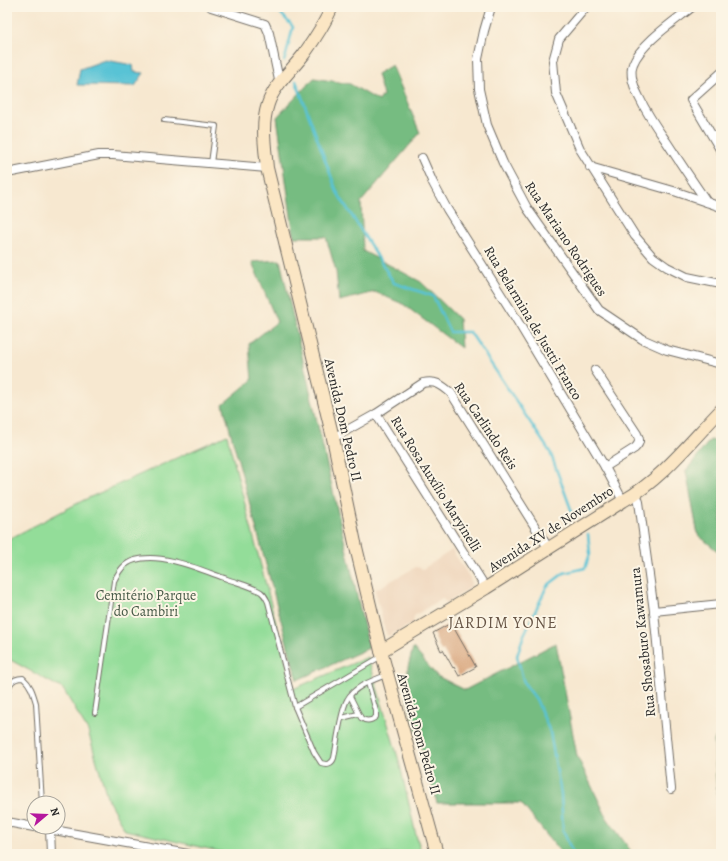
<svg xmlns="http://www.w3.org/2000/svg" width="728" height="861" font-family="Alegreya,serif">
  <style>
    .built { fill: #efd6bc }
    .green { fill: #93dd99; stroke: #5f8462 }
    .forest { fill: #76bc81; stroke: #507456 }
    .water { fill: #59c3d5; stroke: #427780 }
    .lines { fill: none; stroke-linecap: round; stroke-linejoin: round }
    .stream { stroke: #59c3d5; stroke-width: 2.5 }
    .building { fill: #d7a278 }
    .lane-casing { stroke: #726d65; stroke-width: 6 }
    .street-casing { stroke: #726d65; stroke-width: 10 }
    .secondary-casing { stroke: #726d65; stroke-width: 14 }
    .lane { stroke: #fff; stroke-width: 4 }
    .street { stroke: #fff; stroke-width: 8 }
    .secondary { stroke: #fbe6c4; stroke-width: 12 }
    .labels { text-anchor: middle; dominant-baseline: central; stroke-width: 4; stroke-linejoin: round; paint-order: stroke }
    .street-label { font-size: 14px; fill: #2b2b2b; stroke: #fcf5e5 }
    .park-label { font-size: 14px; fill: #455846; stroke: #fcf5e5 }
    .quarter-label { font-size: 16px; letter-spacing: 1px; fill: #675546; stroke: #fcf5e5 }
  </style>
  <rect width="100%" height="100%" fill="#fcf5e5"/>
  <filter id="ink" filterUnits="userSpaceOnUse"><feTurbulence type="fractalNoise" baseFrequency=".025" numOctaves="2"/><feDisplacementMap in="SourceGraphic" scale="8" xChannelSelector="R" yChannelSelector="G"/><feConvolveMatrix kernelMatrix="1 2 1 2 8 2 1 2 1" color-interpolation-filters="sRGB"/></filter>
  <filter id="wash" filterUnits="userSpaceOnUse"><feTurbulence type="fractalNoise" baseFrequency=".012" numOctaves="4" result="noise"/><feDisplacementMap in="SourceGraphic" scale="16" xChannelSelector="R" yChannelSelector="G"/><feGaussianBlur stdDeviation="0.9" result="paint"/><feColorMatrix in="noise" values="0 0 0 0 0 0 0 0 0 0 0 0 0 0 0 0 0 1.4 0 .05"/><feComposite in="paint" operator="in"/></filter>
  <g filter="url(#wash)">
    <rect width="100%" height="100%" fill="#f7e8d0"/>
    <polygon class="built" points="452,550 470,578 471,587 447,603 442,598 414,616 413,624 388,636 385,630 375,590 416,567 423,569"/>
    <polygon class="green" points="227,435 293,689 368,657 399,761 416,835 422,854 231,854 125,830 108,800 88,731 63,689 7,658 7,540 84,500"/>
    <g class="forest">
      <polygon points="392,65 420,133 361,202 363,251 421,282 459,319 461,348 403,304 375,292 339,301 336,271 326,237 294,237 277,117 314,78 350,84 379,101 383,95 377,74"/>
      <polygon points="280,260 369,648 297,680 223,404 252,380 249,344 277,322 252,262"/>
      <polygon points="710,440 721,442 721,554 698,535 686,471"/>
      <polygon points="556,643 577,756 607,818 633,854 562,854 521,803 437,803 407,698 408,667 413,648 437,676 465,690"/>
      <polygon points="721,724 721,824 717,795 714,741"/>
    </g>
    <polygon class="water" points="105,60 133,65 134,72 144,73 135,86 77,85 80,69"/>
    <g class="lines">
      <g class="stream">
        <polyline points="275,7 293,27 286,55 284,61"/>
        <polyline points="296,81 337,192 394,283 433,296 450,332 470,332 550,452 572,512"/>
        <polyline points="573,854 563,830 561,794 550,732 536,699 524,683 517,656 523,637 547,586 564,573 585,568 590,554 588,534"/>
      </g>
    </g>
    <g id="blocks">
      <polygon class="building" points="451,623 476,667 459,676 454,667 453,668 443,650 441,651 433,633"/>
    </g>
  </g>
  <g filter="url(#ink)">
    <use href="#blocks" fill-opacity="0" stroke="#726d65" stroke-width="1"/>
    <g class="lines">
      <g class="lane-casing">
        <g id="lane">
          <polyline points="164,120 216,126 211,163"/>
          <path d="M 350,696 L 361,718 C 366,722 371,721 376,717 L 376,711 L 368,683"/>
          <path d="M 7,698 C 8,687 10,678 23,678 C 31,685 33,693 36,703 L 42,803"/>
          <path d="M 295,707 L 314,752 L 321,763 C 327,765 332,764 334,758 C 337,743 340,713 347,700 C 354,686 374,680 386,675"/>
          <path d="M 95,713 L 114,581 C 119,571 124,563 135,560 C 162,552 201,570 227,579 C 238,583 251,586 261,592 C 265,595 266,598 268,602 L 295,707 L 380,657"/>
          <polyline points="342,718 358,714"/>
        </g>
      </g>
      <g class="street-casing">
        <g id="street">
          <polyline points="211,7 265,24 269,33 280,85"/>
          <polyline points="491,7 484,31 478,59 479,89 487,125 503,163 527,208 599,310 642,339 667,350 721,364"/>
          <polyline points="586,7 559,39 553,61 556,93 580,149 635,236 653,257 667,267 687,277 721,284"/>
          <path d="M 692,7 C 676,20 640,44 633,64 C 629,74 634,88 639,97 C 646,112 656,127 666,141 C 679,161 693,182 707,202"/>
          <polyline points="721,73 691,100 721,151"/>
          <polyline points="422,158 433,183 447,209 512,312 605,467 623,501"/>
          <polyline points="590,167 677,192 721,207"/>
          <polyline points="7,173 99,155 113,155 267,168"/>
          <path d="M 595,370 L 637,434 C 640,440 640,443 635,448 L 605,467"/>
          <polyline points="376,414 486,588"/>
          <path d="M 333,438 L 376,414 L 423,383 C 435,380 442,385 451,393 L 549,549"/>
          <polyline points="636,493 639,502 654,611 671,789"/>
          <polyline points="654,611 721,604"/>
          <polyline points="7,822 34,827"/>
          <polyline points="37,827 188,854"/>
          <polyline points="50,829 51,854"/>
        </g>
      </g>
      <g class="secondary-casing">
        <g id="secondary">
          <path d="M 332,7 C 325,23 314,40 304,54 C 292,70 274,85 268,104 C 261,125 265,147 267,168 L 333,438 L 355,543 L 381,651 L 437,854"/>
          <path d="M 381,651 L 486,588 L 623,501 C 662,479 690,442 721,410"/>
        </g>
      </g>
      <use href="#lane" class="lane"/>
      <use href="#street" class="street"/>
      <use href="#secondary" class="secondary"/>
    </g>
  </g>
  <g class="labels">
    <g class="street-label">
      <text transform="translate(566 239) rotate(56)">Rua Mariano Rodrigues</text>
      <text transform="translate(533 323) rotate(59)">Rua Belarmina de Justti Franco</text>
      <text transform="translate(343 420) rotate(77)">Avenida Dom Pedro II</text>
      <text transform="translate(486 426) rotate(56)">Rua Carlindo Reis</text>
      <text transform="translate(436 484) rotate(58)">Rua Rosa Auxílio Maryinelli</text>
      <text transform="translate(551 529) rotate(-33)">Avenida XV de Novembro</text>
      <text transform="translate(643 642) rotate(-96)">Rua Shosaburo Kawamura</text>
      <text transform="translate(419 734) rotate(74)">Avenida Dom Pedro II</text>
    </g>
    <g class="park-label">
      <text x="146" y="595">Cemitério Parque<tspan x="146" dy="16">do Cambiri</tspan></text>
    </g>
    <g class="quarter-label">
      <text x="503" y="623">JARDIM YONE</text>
    </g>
  </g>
  <rect width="728" height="861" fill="none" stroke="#fcf5e5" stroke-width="24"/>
  <g transform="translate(46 815) rotate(71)"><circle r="19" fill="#fcf5e5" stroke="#a8a49b"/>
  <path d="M0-3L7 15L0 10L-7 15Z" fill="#b5179e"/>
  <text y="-6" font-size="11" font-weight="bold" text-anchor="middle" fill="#2b2b2b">N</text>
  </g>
</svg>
